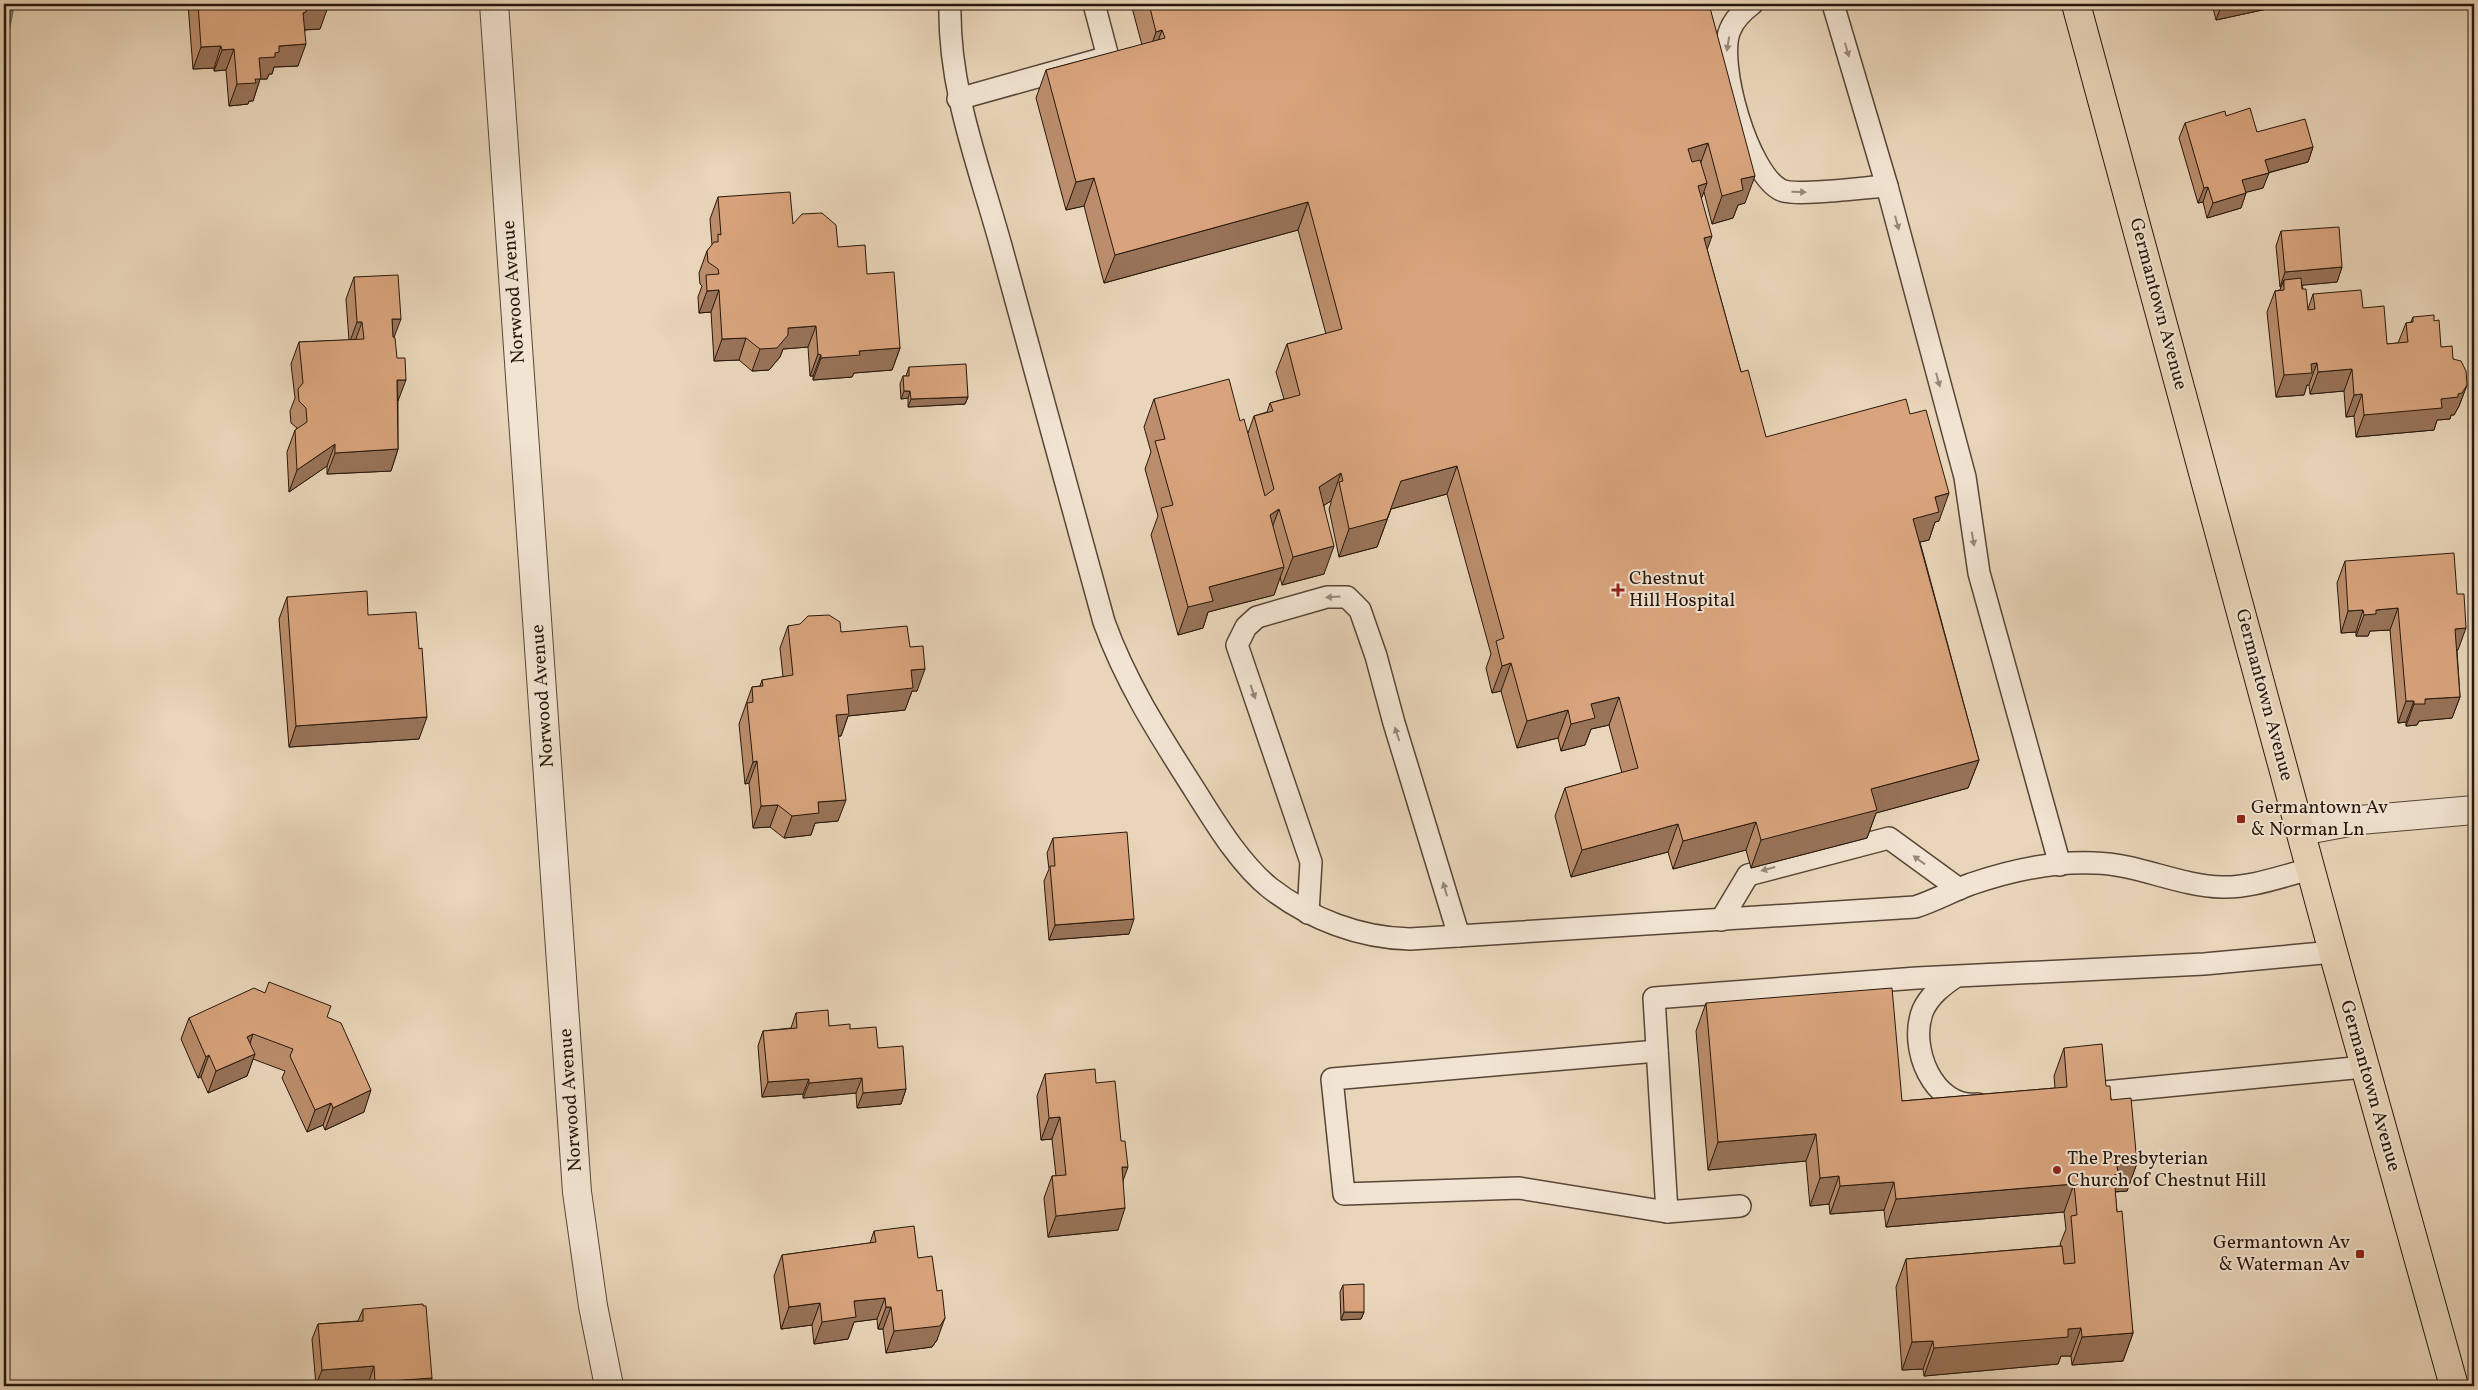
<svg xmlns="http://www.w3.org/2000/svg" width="2478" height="1390" font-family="Vollkorn,serif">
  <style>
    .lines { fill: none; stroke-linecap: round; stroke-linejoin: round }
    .stream { stroke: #6a7870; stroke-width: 12 }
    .lane-casing { stroke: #574636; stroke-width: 24 }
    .street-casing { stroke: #574636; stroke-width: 30 }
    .primary-casing { stroke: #26170b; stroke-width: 30 }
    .lane { stroke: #f1e4d2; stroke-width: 21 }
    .street { stroke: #f1e4d2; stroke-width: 28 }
    .primary { stroke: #e9d5b9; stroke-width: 28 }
    .wall { fill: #bb8d6c; stroke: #26170b }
    .shaded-wall { fill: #987358; stroke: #26170b }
    .building { fill: #d9a47d; stroke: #26170b }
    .oneway { fill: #968878 }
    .poi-dot { fill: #8f2418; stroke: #f1e4d2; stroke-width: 2 }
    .labels { text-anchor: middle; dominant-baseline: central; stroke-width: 4; stroke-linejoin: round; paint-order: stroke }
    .street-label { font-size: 19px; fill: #26170b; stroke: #f1e4d2 }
    .poi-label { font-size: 19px; fill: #26170b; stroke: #f1e4d2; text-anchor: start }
  </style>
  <rect width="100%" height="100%" fill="#e9d5b9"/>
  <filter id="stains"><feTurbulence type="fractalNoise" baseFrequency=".004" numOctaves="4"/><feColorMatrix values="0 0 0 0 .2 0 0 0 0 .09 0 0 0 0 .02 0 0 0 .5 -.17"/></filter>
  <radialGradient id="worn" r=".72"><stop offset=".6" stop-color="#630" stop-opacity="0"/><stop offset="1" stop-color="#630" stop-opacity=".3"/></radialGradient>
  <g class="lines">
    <polyline class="stream" points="4,29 9,4"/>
    <g class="lane-casing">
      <g id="lane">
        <path d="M 950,4 C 948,89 979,166 1001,246 C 1036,372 1070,497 1104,622 C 1126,683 1159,734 1194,789 C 1215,822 1239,863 1270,888 C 1310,919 1360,938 1410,939 L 1915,907 C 1934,901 1952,891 1971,884 C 2009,871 2055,861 2095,863 C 2138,864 2179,886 2222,887 C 2251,888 2282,876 2311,869"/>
        <path d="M 1752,4 C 1744,10 1734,20 1730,30 C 1716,62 1748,174 1781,190 C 1795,197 1867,187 1887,186"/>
        <polyline points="1833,4 1887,186 1965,477 1979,573 2060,865"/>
        <polyline points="958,99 1108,57 1094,4"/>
        <polyline points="1308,913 1311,862 1237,645 1246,627 1257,617 1327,597 1347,597 1360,610 1376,656 1394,723 1459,936"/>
        <polyline points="1721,920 1748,875 1889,838 1959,889"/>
        <path d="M 1955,977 C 1942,986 1930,995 1923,1010 C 1908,1047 1933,1109 1978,1104"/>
        <polyline points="1657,1051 1332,1079 1344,1194 1519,1188 1667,1212"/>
        <polyline points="2094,1093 2364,1067"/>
        <polyline points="1740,1206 1667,1212 1654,998 1917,978 2204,964 2333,952"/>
      </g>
    </g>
    <g class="street-casing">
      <g id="street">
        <polyline points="494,4 577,1192 593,1306 609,1386"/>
        <polyline points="2301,831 2360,820 2474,810"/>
      </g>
    </g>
    <g class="primary-casing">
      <polyline id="primary" points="2076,4 2333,952 2454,1386"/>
    </g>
    <use href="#lane" class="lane"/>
    <use href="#street" class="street"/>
    <use href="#primary" class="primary"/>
  </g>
  <g class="wall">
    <polygon points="188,4 328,4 320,29 305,30 298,66 274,67 272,74 269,74 267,79 260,79 253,101 249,101 248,104 229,106 226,70 214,71 214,68 193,69"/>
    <polygon points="1131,4 1709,4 1745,203 1738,205 1733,218 1712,224 1704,192 1701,198 1707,249 1741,372 1766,437 1939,521 1935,522 1929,540 1920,542 1979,760 1968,788 1876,813 1867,838 1751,868 1746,850 1673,869 1668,852 1571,877 1555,816 1565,788 1622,773 1609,725 1591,729 1585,745 1561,751 1558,738 1517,748 1501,691 1492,693 1486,668 1491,654 1447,494 1391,509 1377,547 1339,557 1329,509 1331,503 1331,501 1324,505 1324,574 1282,585 1280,577 1274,595 1208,612 1203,628 1178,635 1151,535 1158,516 1145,469 1151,452 1144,427 1154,399 1240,421 1248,433 1254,416 1267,412 1270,403 1284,399 1276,372 1287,344 1326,334 1298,230 1104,283 1084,206 1066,210 1036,98 1046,70 1142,45"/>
    <polygon points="2212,4 2290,4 2216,20"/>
    <polygon points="2185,123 2257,132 2313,147 2308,162 2268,173 2263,188 2246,192 2241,208 2207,218 2203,202 2198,203 2179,138"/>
    <polygon points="718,197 793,224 838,247 867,274 900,348 892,370 854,373 852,377 813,380 813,376 810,376 808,347 783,349 780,357 769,370 752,371 739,360 714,361 711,312 699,313 698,297 702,286 700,284 699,273 707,251 712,245 710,219"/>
    <polygon points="2281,231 2342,267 2337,282 2302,285 2308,309 2313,294 2363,308 2387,344 2398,343 2406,323 2411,322 2413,317 2434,321 2441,347 2453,359 2467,385 2459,406 2454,415 2451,415 2450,419 2437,420 2434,430 2356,437 2354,416 2346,417 2344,391 2310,394 2309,385 2307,385 2304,395 2276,397 2267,312 2275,291 2280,290 2281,287 2280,287 2276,246"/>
    <polygon points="354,277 394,337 398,401 398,449 391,471 327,474 327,466 289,492 287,452 295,430 297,428 291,423 290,411 295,398 291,364 299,342 349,340 346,299"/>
    <polygon points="909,367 968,397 965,404 908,407 908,398 901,399 900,384 903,376 906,376"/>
    <polygon points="2345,561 2458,650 2457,650 2460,697 2452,718 2419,721 2417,725 2406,726 2406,722 2398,723 2390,630 2370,631 2368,636 2356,636 2356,632 2341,633 2337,583"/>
    <polygon points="287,597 368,615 419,649 419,739 289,747 279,619"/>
    <polygon points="788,626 841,632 910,647 917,691 912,691 905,710 848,716 841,736 838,736 838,821 815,823 811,835 784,838 770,827 753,828 749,783 745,784 739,724 752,687 760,686 762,680 783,677 780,648"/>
    <polygon points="2474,640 2474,675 2472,645"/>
    <polygon points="1053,838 1129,934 1049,940 1044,881 1049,869 1047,853"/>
    <polygon points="1706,1003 1902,1101 2055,1088 2054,1076 2064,1048 2106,1086 2137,1163 2127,1191 2115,1192 2117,1212 2133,1333 2123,1361 2072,1365 2071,1356 2061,1356 2058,1364 1924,1376 1923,1369 1902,1370 1896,1287 1906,1259 2061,1246 2060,1244 2066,1229 2064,1212 1886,1227 1884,1210 1830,1214 1829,1204 1810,1206 1806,1161 1708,1170 1696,1031"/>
    <polygon points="796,1013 829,1026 850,1029 878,1048 906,1089 901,1104 857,1108 856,1093 803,1098 803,1094 762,1097 758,1046 763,1031 791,1028"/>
    <polygon points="189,1018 327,1018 364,1112 325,1130 323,1125 307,1132 282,1078 285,1071 253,1059 247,1076 208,1093 201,1077 198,1078 181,1039"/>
    <polygon points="1045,1074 1096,1083 1123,1181 1118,1230 1048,1237 1044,1198 1052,1176 1056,1176 1052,1139 1041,1140 1037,1096"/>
    <polygon points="874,1231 918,1258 937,1340 932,1347 886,1353 883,1329 878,1329 877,1319 854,1322 848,1339 814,1344 812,1325 781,1329 774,1276 782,1255 870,1243"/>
    <polygon points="1343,1285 1364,1312 1361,1319 1341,1320 1340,1292"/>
    <polygon points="363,1309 432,1378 429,1386 369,1386 369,1381 316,1385 312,1339 318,1324 358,1321"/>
  </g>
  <g class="shaded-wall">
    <polygon points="2222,4 2290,4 2216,20"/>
    <polygon points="328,7 320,29 300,30 303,13 306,9"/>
    <polygon points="1162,30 1152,58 1146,60 1156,32"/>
    <polygon points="306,44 298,66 274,67 272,74 269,74 267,79 260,79 253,101 249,101 248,104 229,106 237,84 259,58 279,46"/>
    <polygon points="221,46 214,68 193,69 201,47"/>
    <polygon points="234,49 226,70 214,71 222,50"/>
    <polygon points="1708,143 1698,170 1678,176 1688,149"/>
    <polygon points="2313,147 2308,162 2259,175 2265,160"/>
    <polygon points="2269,173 2263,188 2236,195 2242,180"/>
    <polygon points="1755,176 1745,203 1738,205 1733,218 1712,224 1722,196 1741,179"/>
    <polygon points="1094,178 1084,206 1066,210 1076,182"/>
    <polygon points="1707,183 1697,211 1698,186"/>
    <polygon points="2208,187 2203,202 2198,203 2204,188"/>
    <polygon points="2246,193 2241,208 2207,218 2213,203"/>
    <polygon points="1308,202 1298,230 1104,283 1115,255"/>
    <polygon points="1712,236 1702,264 1704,238"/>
    <polygon points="2342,267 2337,282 2284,287 2284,280 2281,287 2280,287 2285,272"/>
    <polygon points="719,290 711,312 699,313 707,291"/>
    <polygon points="392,319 401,319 393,340"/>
    <polygon points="357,322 362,322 354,344 349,344"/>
    <polygon points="816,326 808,347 783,349 780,357 769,370 752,371 760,349 788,328"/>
    <polygon points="746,338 739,360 714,361 722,339"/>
    <polygon points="900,348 892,370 854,373 852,377 813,380 821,358 859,351"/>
    <polygon points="818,354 821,355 813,376 810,376"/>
    <polygon points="2317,363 2309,385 2307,385 2304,395 2276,397 2284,375 2311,364"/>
    <polygon points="2352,369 2344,391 2310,394 2318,372"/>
    <polygon points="397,380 406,380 398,401"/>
    <polygon points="2467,385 2459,406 2454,415 2451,415 2450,419 2437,420 2434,430 2356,437 2364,415 2441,399 2458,394"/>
    <polygon points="904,391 910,391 908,398 901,399"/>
    <polygon points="2362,394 2354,416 2346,417 2354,395"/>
    <polygon points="968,397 965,404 908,407 911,399"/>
    <polygon points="335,444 327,466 289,492 297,470"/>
    <polygon points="398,449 391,471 327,474 335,453"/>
    <polygon points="1457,466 1447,494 1391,509 1377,547 1339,557 1349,529 1401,481"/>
    <polygon points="1341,473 1331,501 1309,514 1319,487"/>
    <polygon points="1949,493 1939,521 1935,522 1929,540 1903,546 1913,519 1935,497"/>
    <polygon points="1279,509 1269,536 1270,515"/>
    <polygon points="1334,546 1324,574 1282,585 1293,557"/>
    <polygon points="1284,567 1274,595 1208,612 1203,628 1178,635 1188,607 1209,587"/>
    <polygon points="2398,608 2390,630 2370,631 2368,636 2356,636 2364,615 2376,610"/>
    <polygon points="2363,610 2356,632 2341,633 2348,611"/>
    <polygon points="2466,628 2458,650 2447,650 2455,629"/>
    <polygon points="1511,663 1501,691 1492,693 1502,666"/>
    <polygon points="925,669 917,691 912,691 905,710 848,716 841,736 828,737 836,715 847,695 911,670"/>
    <polygon points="1619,697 1609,725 1591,729 1585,745 1561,751 1571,724 1591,704"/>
    <polygon points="2460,697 2452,718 2419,721 2417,725 2406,726 2414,704 2425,699"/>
    <polygon points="2406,701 2414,701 2406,722 2398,723"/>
    <polygon points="1568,710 1558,738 1517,748 1527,721"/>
    <polygon points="427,717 419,739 289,747 296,726"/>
    <polygon points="1979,760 1968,788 1876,813 1867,838 1751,868 1761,840 1871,789"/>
    <polygon points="757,761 749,783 745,784 753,762"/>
    <polygon points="846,800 838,821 815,823 811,835 784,838 792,816 818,802"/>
    <polygon points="778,805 770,827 753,828 761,806"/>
    <polygon points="1756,822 1746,850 1673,869 1683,841"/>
    <polygon points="1678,824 1668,852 1571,877 1582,850"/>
    <polygon points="1134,919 1129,934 1049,940 1055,925"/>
    <polygon points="253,1034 246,1056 247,1037"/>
    <polygon points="255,1054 247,1076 208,1093 216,1071"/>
    <polygon points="209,1055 201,1077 198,1078 206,1057"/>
    <polygon points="862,1078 856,1093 803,1098 809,1083"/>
    <polygon points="809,1079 803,1094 762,1097 768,1082"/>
    <polygon points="906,1089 901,1104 857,1108 863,1093"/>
    <polygon points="371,1090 364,1112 325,1130 333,1108"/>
    <polygon points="331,1103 323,1125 307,1132 315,1110"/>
    <polygon points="1060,1117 1052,1139 1041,1140 1049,1118"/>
    <polygon points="1816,1134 1806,1161 1708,1170 1718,1142"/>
    <polygon points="2137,1163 2127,1191 2111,1192 2103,1202 2117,1165"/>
    <polygon points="1122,1167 1128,1167 1120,1189"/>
    <polygon points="1839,1176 1829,1204 1810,1206 1820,1178"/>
    <polygon points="1894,1182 1884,1210 1830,1214 1840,1186"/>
    <polygon points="2074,1184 2064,1212 1886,1227 1896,1199"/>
    <polygon points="1125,1208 1118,1230 1048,1237 1056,1216"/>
    <polygon points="885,1298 877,1319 854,1322 848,1339 814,1344 822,1322 854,1301"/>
    <polygon points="820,1303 812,1325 781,1329 789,1307"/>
    <polygon points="886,1307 891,1307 883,1329 878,1329"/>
    <polygon points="1344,1312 1364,1312 1361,1319 1341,1320"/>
    <polygon points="945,1318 937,1340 932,1347 886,1353 894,1331"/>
    <polygon points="2081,1328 2071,1356 2061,1356 2058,1364 1924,1376 1934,1348 2068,1329"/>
    <polygon points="2133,1333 2123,1361 2072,1365 2082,1337"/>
    <polygon points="1933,1341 1923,1369 1902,1370 1912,1342"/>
    <polygon points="374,1366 369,1381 316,1385 322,1370"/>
    <polygon points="432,1378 429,1386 374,1386 375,1382"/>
  </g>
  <g class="building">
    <polygon points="198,4 328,4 328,7 306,9 306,12 303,13 306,44 279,46 279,52 275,53 275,57 259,58 261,79 255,79 256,83 237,84 234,49 222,50 221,46 201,47"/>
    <polygon points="1149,4 1709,4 1755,176 1741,179 1743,190 1722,196 1708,143 1688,149 1692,162 1700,160 1707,183 1698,186 1712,236 1704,238 1741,372 1748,370 1766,437 1906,399 1910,414 1926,410 1949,493 1935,497 1939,512 1913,519 1979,760 1871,789 1877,810 1761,840 1756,822 1683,841 1678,824 1582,850 1565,788 1638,768 1619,697 1591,704 1595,718 1571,724 1568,710 1527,721 1511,663 1502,666 1496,641 1504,638 1457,466 1401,481 1387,519 1349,529 1339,482 1343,481 1341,473 1319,487 1334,546 1293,557 1279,509 1270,515 1284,567 1209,587 1213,601 1188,607 1161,508 1173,505 1155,441 1165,439 1154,399 1229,379 1240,421 1244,419 1265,496 1274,489 1254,416 1273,411 1270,403 1300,395 1287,344 1342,329 1308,202 1115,255 1094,178 1076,182 1046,70 1165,38 1162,30 1156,32"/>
    <polygon points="2250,108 2257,132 2305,119 2313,147 2265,160 2269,173 2242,180 2246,193 2213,203 2208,187 2204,188 2185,123 2225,111 2226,116"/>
    <polygon points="790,192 793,224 802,214 822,213 836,225 838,247 865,245 867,274 894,272 900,348 859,351 860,355 821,358 821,355 818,354 816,326 788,328 788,335 777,348 760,349 746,338 722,339 719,290 707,291 706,275 719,274 718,269 708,262 707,251 714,242 718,242 718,234 721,235 718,197"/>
    <polygon points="2339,227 2342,267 2285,272 2281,231"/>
    <polygon points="398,275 401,319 392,319 393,337 395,338 397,358 405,358 406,380 397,380 398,449 335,453 335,444 297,470 295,430 307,422 306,408 299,401 298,389 303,383 299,342 364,339 362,322 357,322 354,277"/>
    <polygon points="2301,278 2302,289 2306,289 2308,310 2315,309 2313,294 2361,290 2363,308 2384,306 2387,344 2408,342 2406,323 2413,322 2413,317 2434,315 2434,321 2439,320 2441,347 2452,346 2453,359 2461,361 2466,371 2467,385 2462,393 2458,394 2458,397 2441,399 2442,408 2364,415 2362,394 2354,395 2352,369 2318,372 2317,363 2311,364 2312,373 2284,375 2275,291 2284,290 2284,280"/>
    <polygon points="966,364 968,397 911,399 910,391 904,391 903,376 909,376 909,367"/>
    <polygon points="2454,553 2457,594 2464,594 2466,628 2455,629 2460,697 2425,699 2425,704 2414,704 2414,701 2406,701 2398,608 2376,610 2376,614 2364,615 2363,610 2348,611 2345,561"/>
    <polygon points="367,591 368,615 416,612 419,649 422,648 427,717 296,726 287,597"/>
    <polygon points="829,615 840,622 841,632 907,626 910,647 923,646 925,669 911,670 913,688 847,695 849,714 836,715 846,800 818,802 819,813 792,816 778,805 761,806 757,761 753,762 747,703 753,702 752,687 763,686 762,680 793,675 788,626 800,624 808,616"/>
    <polygon points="1127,832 1134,919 1055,925 1050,866 1055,866 1053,838"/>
    <polygon points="269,982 331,1006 327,1017 341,1023 371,1090 333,1108 331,1103 315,1110 290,1056 293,1049 253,1034 247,1037 255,1054 216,1071 209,1055 206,1057 189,1018 254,988 265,993"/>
    <polygon points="1892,988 1902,1101 2067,1087 2064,1048 2102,1044 2106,1086 2110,1086 2111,1100 2131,1098 2137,1163 2117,1165 2118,1174 2114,1175 2117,1212 2122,1211 2133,1333 2082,1337 2081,1328 2068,1329 2068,1337 1934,1348 1933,1341 1912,1342 1906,1259 2062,1246 2064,1264 2075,1263 2071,1216 2077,1215 2074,1184 1896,1199 1894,1182 1840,1186 1839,1176 1820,1178 1816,1134 1718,1142 1706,1003"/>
    <polygon points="828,1010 829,1026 850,1024 850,1029 876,1027 878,1048 903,1046 906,1089 863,1093 862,1078 809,1083 809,1079 768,1082 763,1031 797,1028 796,1013"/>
    <polygon points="1095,1069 1096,1083 1115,1081 1121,1141 1125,1141 1128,1167 1122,1167 1125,1208 1056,1216 1052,1176 1066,1175 1060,1117 1049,1118 1045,1074"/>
    <polygon points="914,1226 918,1258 932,1256 937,1291 942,1290 945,1318 940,1326 894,1331 891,1307 886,1307 885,1298 854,1301 856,1317 822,1322 820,1303 789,1307 782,1255 876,1242 874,1231"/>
    <polygon points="1364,1284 1364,1312 1344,1312 1343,1285"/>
    <polygon points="423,1304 423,1306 426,1306 432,1378 375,1382 374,1366 322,1370 318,1324 363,1321 363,1309"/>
  </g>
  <defs><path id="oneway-solid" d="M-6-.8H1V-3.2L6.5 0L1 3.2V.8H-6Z" transform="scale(1.25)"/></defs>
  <g class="oneway">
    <use href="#oneway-solid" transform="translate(1728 44) rotate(99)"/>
    <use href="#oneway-solid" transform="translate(1847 50) rotate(74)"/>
    <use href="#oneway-solid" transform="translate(1799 192) rotate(1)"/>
    <use href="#oneway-solid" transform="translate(1897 223) rotate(75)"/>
    <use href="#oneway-solid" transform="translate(1938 380) rotate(75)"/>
    <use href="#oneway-solid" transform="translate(1973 539) rotate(80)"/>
    <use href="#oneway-solid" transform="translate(1333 597) rotate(177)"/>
    <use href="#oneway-solid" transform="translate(1253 692) rotate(71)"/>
    <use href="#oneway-solid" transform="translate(1397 734) rotate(-108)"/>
    <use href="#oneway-solid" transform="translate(1919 860) rotate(-144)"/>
    <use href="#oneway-solid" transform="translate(1768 869) rotate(165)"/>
    <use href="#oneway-solid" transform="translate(1445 889) rotate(-106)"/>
  </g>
  <g class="poi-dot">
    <path d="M1615.5 582.5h5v5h5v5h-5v5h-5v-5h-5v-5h5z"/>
    <rect x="2236" y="814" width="10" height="10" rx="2.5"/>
    <circle cx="2057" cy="1170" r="5"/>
    <rect x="2355" y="1249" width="10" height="10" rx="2.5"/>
  </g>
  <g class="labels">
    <g class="street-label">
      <text transform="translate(514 292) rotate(-94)">Norwood Avenue</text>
      <text transform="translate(2158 304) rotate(75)">Germantown Avenue</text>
      <text transform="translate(2264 695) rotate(75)">Germantown Avenue</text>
      <text transform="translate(543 696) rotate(-94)">Norwood Avenue</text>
      <text transform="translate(2370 1086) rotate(74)">Germantown Avenue</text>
      <text transform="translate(571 1100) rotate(-94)">Norwood Avenue</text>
    </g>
    <g class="poi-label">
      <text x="1629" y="579">Chestnut<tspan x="1629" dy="22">Hill Hospital</tspan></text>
      <text x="2251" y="808">Germantown Av<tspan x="2251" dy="22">&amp; Norman Ln</tspan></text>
      <text x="2067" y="1159">The Presbyterian<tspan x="2067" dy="22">Church of Chestnut Hill</tspan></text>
      <text x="2350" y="1243" text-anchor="end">Germantown Av<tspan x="2350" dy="22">&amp; Waterman Av</tspan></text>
    </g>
  </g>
  <rect width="2478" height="1390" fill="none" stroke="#e9d5b9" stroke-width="20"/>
  <rect x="5" y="5" width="2468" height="1380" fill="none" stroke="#26170b" stroke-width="2.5"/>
  <rect x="10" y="10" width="2458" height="1370" fill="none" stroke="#26170b"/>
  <rect width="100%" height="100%" filter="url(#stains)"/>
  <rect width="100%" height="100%" fill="url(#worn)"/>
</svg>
